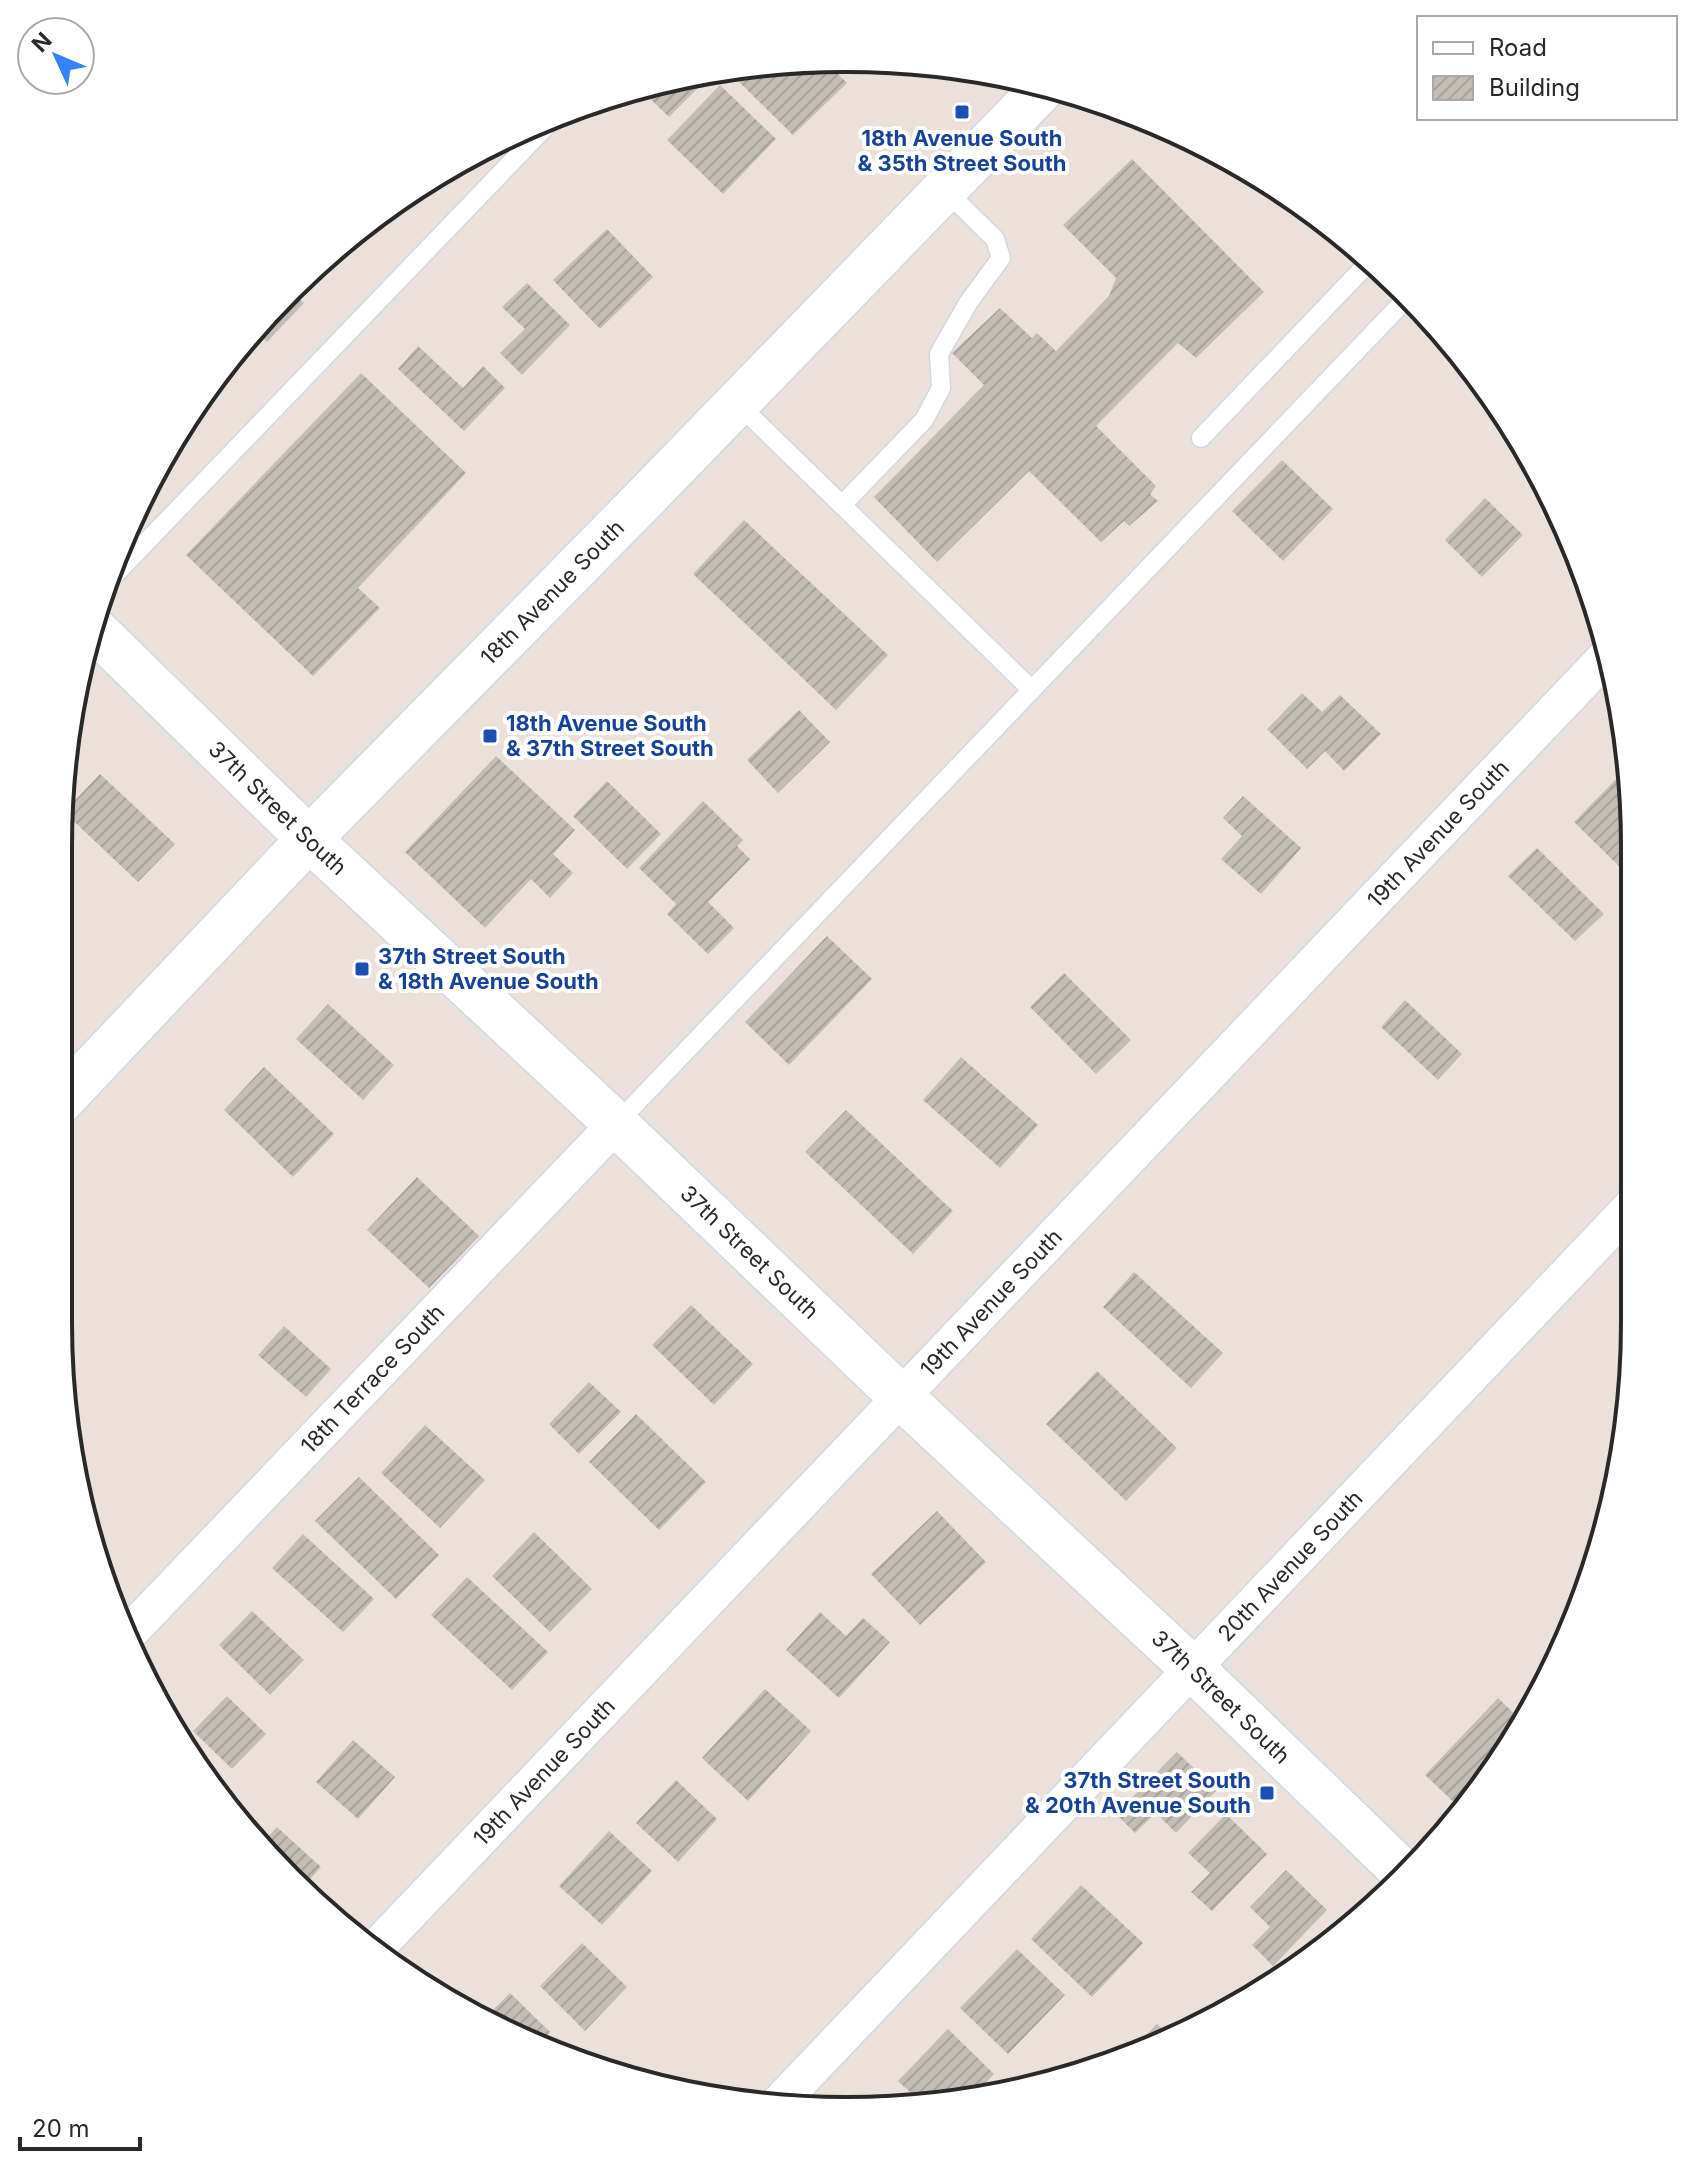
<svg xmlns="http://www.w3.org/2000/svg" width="1693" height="2169" font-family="Inter,sans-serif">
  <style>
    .building { fill: url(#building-hatch) }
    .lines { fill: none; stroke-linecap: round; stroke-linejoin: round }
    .service-casing { stroke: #d0d7e3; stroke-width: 21 }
    .minor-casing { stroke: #d0d7e3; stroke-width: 39 }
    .tertiary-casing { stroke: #d0d7e3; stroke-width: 47 }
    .service { stroke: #fff; stroke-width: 18 }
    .minor { stroke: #fff; stroke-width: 36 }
    .tertiary { stroke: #fff; stroke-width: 44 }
    .transit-dot { fill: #1a4fb4; stroke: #fff; stroke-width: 3 }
    .labels { text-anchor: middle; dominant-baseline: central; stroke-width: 8; stroke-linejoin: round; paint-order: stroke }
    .transit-label { font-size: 22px; font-weight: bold; fill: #164399; stroke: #fff; text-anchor: start }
    .street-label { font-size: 22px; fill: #292929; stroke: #fff }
    .rim { fill: none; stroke: #292929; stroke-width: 4 }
  </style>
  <defs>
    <pattern id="building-hatch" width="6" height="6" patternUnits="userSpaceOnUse" patternTransform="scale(2)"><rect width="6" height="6" fill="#c4bdb6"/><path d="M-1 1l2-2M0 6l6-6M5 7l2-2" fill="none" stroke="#a8a29c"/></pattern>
  </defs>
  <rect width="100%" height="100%" fill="#ece1da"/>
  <g class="building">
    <polygon points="826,62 847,83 793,135 726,69 743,65"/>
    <polygon points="687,78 698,88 669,117 640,89"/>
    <polygon points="720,85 776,139 723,194 667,140"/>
    <polygon points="1132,159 1264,292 1196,358 1178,343 1096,426 1156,486 1150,494 1158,501 1129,526 1124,521 1101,542 1029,471 937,562 874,497 984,385 952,353 1000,308 1032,338 1037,333 1056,351 1109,296 1116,278 1063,225"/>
    <polygon points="607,229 653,277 600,329 553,280"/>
    <polygon points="527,283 570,325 522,375 500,353 525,329 502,307"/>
    <polygon points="292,291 304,303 267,342 255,330"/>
    <polygon points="418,346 463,388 483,366 505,388 464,431 398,369"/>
    <polygon points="361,373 466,473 358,588 380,608 313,676 186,555"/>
    <polygon points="1282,460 1333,509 1283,561 1232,511"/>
    <polygon points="1485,498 1523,535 1482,577 1445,540"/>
    <polygon points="744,520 888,655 836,710 693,574"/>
    <polygon points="1302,693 1322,712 1340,695 1381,734 1344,771 1325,751 1307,769 1267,729"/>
    <polygon points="799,710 830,742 778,793 747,760"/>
    <polygon points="496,756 575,830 553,854 573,873 550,898 531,879 485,928 405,852"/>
    <polygon points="1628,767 1633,794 1634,865 1626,873 1574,822"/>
    <polygon points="100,774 175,844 138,882 64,812"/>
    <polygon points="607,781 661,834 627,869 573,816"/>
    <polygon points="1243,796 1301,848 1261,894 1221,859 1242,836 1223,818"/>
    <polygon points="703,801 743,840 737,846 750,859 708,902 734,928 708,954 667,914 676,904 639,868"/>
    <polygon points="1537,848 1604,914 1575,941 1508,876"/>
    <polygon points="827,936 872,979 789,1065 745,1022"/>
    <polygon points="1064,973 1131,1040 1096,1074 1030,1007"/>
    <polygon points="1405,1000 1462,1054 1438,1080 1381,1027"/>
    <polygon points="328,1004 394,1065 363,1100 296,1039"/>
    <polygon points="961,1057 1038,1125 1000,1168 923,1100"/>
    <polygon points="264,1067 334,1134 293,1177 224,1110"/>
    <polygon points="846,1110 953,1211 913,1254 805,1152"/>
    <polygon points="417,1177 479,1236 429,1288 367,1230"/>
    <polygon points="1134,1272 1223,1353 1191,1388 1103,1307"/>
    <polygon points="691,1305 753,1364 714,1405 652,1345"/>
    <polygon points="284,1326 331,1369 306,1397 258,1355"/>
    <polygon points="1097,1371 1177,1448 1126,1501 1046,1424"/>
    <polygon points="589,1382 621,1412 579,1454 549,1424"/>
    <polygon points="636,1414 706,1482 659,1530 589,1462"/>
    <polygon points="425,1425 485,1480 440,1528 381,1473"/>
    <polygon points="359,1477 439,1555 396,1599 315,1521"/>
    <polygon points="937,1511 986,1562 920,1625 871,1574"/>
    <polygon points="534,1532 592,1589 550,1632 492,1576"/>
    <polygon points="303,1534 374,1599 343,1632 272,1568"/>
    <polygon points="467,1577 548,1652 512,1690 431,1615"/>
    <polygon points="252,1611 304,1660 270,1695 219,1645"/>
    <polygon points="820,1612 846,1636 863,1618 890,1642 839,1698 786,1650"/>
    <polygon points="765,1689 811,1731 748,1801 702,1758"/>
    <polygon points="227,1696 266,1734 232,1769 193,1731"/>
    <polygon points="1498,1698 1523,1722 1502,1761 1462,1810 1425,1775"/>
    <polygon points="353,1740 395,1777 358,1819 316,1782"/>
    <polygon points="1177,1752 1217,1790 1176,1833 1156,1813 1135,1833 1116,1814"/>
    <polygon points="676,1780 717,1819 678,1862 636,1823"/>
    <polygon points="1226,1814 1267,1854 1212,1911 1191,1892 1210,1873 1188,1853"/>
    <polygon points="277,1827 321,1867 301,1889 289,1880 261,1844"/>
    <polygon points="609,1831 652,1871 602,1925 559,1886"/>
    <polygon points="1286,1870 1327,1910 1273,1966 1252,1945 1270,1927 1250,1907"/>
    <polygon points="1081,1885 1143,1943 1092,1997 1031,1939"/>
    <polygon points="582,1943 627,1987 585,2031 540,1986"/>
    <polygon points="1017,1949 1065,1995 1008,2054 960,2008"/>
    <polygon points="510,1993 550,2032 541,2042 484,2019"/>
    <polygon points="1157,2024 1169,2035 1131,2051"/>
    <polygon points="948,2029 994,2074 975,2094 920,2101 898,2081"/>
  </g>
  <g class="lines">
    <g class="service-casing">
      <g id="service">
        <polyline points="737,403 1032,690"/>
        <polyline points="1201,438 1370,261"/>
        <polyline points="842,505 924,420 941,388 939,354 968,303 1001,258 995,239 946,191"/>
        <polyline points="102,588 554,118"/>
        <polyline points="616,1124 1408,297"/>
      </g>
    </g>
    <g class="minor-casing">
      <g id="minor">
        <path id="s1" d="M 129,1633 L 616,1124"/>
        <path id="s2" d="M 377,1947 L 1606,657"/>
        <path id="s3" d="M 780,2102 L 1635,1203"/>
      </g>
    </g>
    <g class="tertiary-casing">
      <g id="tertiary">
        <path id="s4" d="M 93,628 L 309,839 L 616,1124 L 900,1396 L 1194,1670 L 1407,1876"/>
        <path id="s5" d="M 59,1103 L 309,839 L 645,498 L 1047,84"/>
      </g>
    </g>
    <use href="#service" class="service"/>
    <use href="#minor" class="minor"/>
    <use href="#tertiary" class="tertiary"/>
  </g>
  <g class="transit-dot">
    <rect x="954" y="104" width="16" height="16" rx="4"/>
    <rect x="482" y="728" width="16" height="16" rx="4"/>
    <rect x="354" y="961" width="16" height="16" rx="4"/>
    <rect x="1259" y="1785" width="16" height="16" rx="4"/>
  </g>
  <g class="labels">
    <g class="transit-label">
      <text x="962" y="138" text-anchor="middle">18th Avenue South<tspan x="962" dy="25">&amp; 35th Street South</tspan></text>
      <text x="506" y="723">18th Avenue South<tspan x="506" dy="25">&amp; 37th Street South</tspan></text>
      <text x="378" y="956">37th Street South<tspan x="378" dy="25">&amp; 18th Avenue South</tspan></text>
      <text x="1251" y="1780" text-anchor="end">37th Street South<tspan x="1251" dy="25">&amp; 20th Avenue South</tspan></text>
    </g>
    <g class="street-label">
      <text stroke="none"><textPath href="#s5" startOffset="710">18th Avenue South</textPath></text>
      <text stroke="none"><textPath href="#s4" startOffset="258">37th Street South</textPath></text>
      <text stroke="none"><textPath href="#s2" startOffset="1538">19th Avenue South</textPath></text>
      <text stroke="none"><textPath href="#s4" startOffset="906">37th Street South</textPath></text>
      <text stroke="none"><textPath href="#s2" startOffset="890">19th Avenue South</textPath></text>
      <text stroke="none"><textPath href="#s1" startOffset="352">18th Terrace South</textPath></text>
      <text stroke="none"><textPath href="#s3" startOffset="740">20th Avenue South</textPath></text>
      <text stroke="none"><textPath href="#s4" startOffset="1554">37th Street South</textPath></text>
      <text stroke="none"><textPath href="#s2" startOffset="242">19th Avenue South</textPath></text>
    </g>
  </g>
  <path d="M0 0H1693V2169H0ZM846 72H847A774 774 0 0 1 1621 846V1323A774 774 0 0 1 847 2097H846A774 774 0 0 1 72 1323V846A774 774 0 0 1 846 72Z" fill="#fff" fill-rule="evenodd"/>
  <path class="rim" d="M846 72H847A774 774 0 0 1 1621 846V1323A774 774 0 0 1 847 2097H846A774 774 0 0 1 72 1323V846A774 774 0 0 1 846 72Z"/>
  <rect x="1417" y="16" width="260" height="104" fill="#ffffff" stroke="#a9a9a9" stroke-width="2"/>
  <rect x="1433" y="42" width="40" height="12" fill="#ffffff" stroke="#a9a9a9" stroke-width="2"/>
  <text x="1489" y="56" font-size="24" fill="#292929">Road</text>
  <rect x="1433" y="76" width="40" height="24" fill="url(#building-hatch)" stroke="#a9a9a9" stroke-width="2"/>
  <text x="1489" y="96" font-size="24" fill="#292929">Building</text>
  <g transform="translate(56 56) rotate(314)"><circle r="38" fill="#ffffff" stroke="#a9a9a9" stroke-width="2"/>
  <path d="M0-6L14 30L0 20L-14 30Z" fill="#3581fe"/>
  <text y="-12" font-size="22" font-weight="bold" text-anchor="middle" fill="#292929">N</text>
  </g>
  <path d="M20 2137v12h120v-12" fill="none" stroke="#292929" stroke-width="4"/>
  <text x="32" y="2137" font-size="24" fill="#292929" stroke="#ffffff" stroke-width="6" paint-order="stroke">20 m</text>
</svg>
